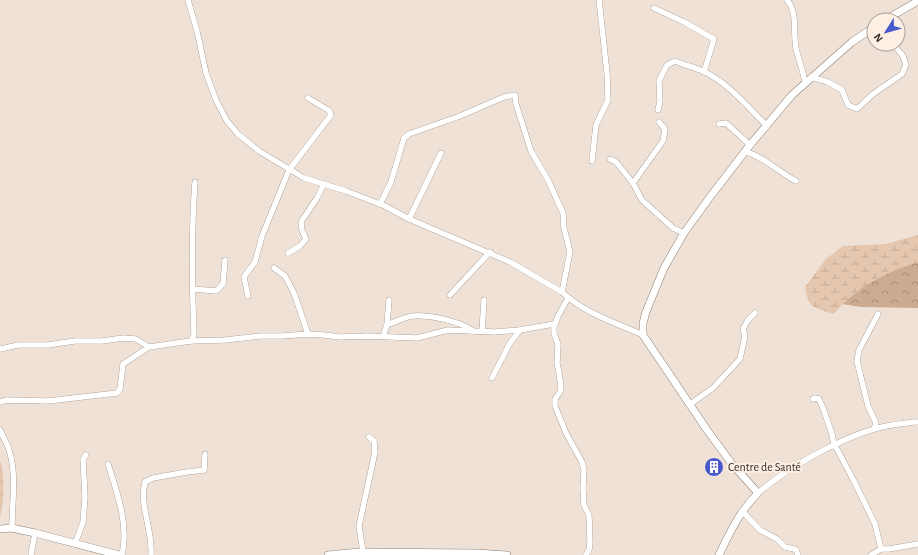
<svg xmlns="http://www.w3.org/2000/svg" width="918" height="555" font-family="'Alegreya Sans',sans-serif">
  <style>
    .forest { fill: url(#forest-crowns) }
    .wetland { fill: url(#wetland-marsh) }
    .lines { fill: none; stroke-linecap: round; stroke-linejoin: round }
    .minor-casing { stroke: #8b7f74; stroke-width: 6 }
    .major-casing { stroke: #8b7f74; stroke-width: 8 }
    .minor { stroke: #fff; stroke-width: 5.5 }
    .major { stroke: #fff; stroke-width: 7 }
    .labels { text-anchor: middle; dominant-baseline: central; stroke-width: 4; stroke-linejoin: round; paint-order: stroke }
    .poi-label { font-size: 12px; fill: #332d29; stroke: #fdefe3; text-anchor: start }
  </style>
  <defs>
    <pattern id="forest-crowns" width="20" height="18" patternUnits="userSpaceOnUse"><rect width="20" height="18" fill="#ccab90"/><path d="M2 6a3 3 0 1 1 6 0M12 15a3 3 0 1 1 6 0" fill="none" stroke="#a68c76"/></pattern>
    <pattern id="wetland-marsh" width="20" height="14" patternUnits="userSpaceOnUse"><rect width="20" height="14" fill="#e5c7af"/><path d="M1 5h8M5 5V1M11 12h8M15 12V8" fill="none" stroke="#c5ab97"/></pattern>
  </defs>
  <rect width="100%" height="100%" fill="#efe1d6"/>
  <polygon class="forest" points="918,262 918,308 861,307 842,304 864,286 896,269"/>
  <g class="wetland">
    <path d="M 918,235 L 918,262 C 886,272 856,287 834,314 C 815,308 808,309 805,287 L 826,259 L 843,246 L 886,244 Z"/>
    <path d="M 0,460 C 5,475 4,502 0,517 Z"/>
  </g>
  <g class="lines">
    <g class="minor-casing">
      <g id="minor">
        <path d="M 188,0 L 197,31 L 206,73 L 216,100 L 227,121 L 238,134 L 259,151 L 304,178 L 346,191 L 385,206 L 409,219 L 510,262 L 562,292 C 584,313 616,323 643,335"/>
        <path d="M 787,0 C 798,12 793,34 796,49 C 799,60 803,71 805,82"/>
        <polyline points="654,8 684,22 714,39 704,72"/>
        <polyline points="811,77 828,82 842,90 848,105 857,109 873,94 902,74 906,65 903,56 893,44"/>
        <path d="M 658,110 L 660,101 L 659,81 L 667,65 L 675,61 C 685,65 696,68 705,72 C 729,84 748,107 767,126"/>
        <polyline points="719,124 726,123 750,145"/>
        <path d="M 746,152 C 765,157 778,172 796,181"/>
        <polyline points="610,159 616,162 633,183 642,200 673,228 684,233"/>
        <polyline points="592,161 596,125 608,100 607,73 599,0"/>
        <polyline points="633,183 663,141 665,129 659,122"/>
        <polyline points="380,204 391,182 404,138 409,134 460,116 504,97 515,95 516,104 531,151 548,180 563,213 564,228 570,252 562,292"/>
        <polyline points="409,219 441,153"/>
        <polyline points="288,253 300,246 306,239 302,230 301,222 317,198 324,184"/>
        <polyline points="274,268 285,276 294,293 308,334"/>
        <polyline points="193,289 216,291 223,284 225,260"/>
        <polyline points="450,295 490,252"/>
        <polyline points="248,296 244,277 255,262 262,236 289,170 331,115 330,112 328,110 308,98"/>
        <polyline points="568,298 558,316 554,327 554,334 558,344 557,363 559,373 561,387 560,392 555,399 555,406 566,433 582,462 584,470 583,488 584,505 589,515 590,543 589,550 586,555"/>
        <path d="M 387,325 C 395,322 404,317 413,316 C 430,315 460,321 473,331"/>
        <polyline points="482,331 484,300"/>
        <polyline points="383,336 387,325 389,300"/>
        <path d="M 191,341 L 194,335 C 192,284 191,233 195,182"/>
        <polyline points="0,349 18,345 48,345 75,341 102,341 123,338 136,339 149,347"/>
        <polyline points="492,378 510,343 520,330 554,324"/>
        <polyline points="813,399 815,398 819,399 823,408 832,434 834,445 838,451 853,479 875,524 881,549 871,555"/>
        <polyline points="0,402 7,400 48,401 117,393 120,389 123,364 149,347 191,341 225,340 260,336 282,336 308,334 324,335 340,337 367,336 417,338 448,330 495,332 520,330"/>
        <polyline points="689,405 713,388 740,359 745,336 743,329 748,320 755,313"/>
        <polyline points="874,429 876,423 868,406 857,361 859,350 878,314"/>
        <path d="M 0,430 C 3,437 7,443 9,450 C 17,474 12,503 12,528"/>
        <path d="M 108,464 C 117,492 129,525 122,555"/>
        <path d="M 758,493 C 787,468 837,440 874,429 C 887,425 900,424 914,422 L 918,422"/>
        <polyline points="742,511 760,530 777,539 785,547 794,549 796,550 798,555"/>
        <polyline points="75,544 83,522 85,497 83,459 86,455"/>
        <polyline points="881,549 889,549 918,544"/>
        <polyline points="363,552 359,526 375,452 374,441 369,437"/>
        <polyline points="31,555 35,533"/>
        <path d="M 151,555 C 153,531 139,506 145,482 L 153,478 L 187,472 L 204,470 L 205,454"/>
      </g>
    </g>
    <g class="major-casing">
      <g id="major">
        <polyline points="885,20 918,1"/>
        <polyline points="0,529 12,528 35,533 119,555"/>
        <polyline points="328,555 359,552 476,553 507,555"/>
        <path d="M 719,555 C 730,532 740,511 758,493 L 732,464 L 707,430 L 643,335 L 643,323 L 646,312 L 664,268 L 684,233 L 710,197 L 750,145 L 792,95 L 852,42 L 874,27"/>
      </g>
    </g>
    <use href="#minor" class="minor"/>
    <use href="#major" class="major"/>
  </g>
  <defs>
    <g id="building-disc" transform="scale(1)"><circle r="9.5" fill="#4759cd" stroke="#fdefe3"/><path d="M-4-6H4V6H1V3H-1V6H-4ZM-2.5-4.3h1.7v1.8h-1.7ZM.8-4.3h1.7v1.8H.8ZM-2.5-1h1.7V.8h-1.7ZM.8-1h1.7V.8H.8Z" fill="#fff"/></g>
  </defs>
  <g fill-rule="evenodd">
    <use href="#building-disc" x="714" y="467"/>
  </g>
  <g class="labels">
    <g class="poi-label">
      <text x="728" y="467">Centre de Santé</text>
    </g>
  </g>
  <g transform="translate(886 32) rotate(233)"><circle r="19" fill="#fdefe3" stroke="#aca199"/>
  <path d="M0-3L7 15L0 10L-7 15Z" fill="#4759cd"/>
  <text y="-6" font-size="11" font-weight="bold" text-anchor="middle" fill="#332d29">N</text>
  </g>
</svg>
